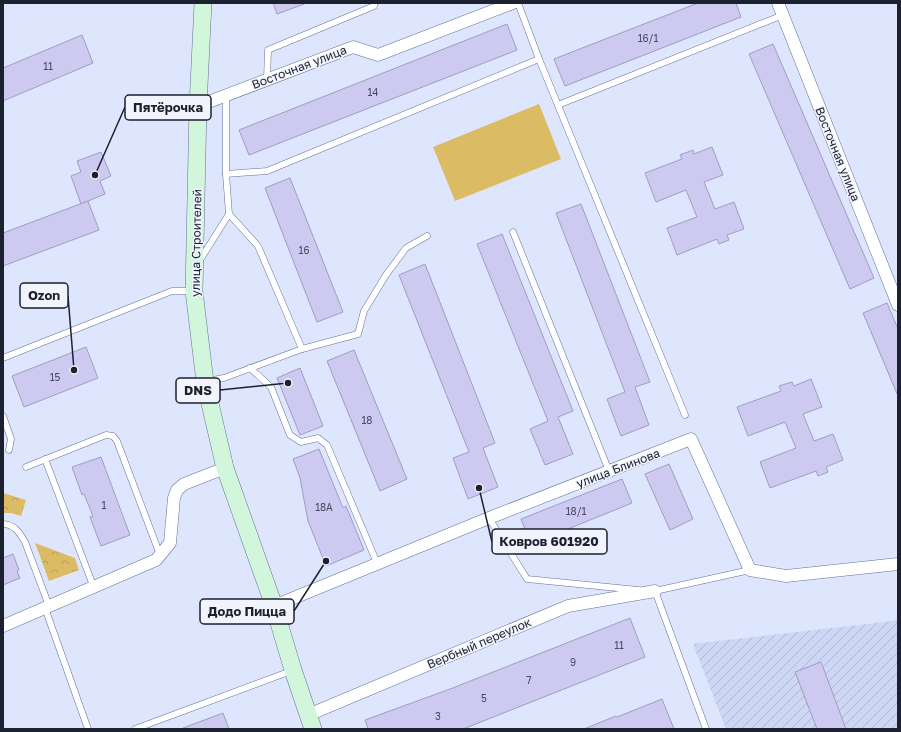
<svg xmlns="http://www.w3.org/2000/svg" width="901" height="732" font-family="'Golos Text',sans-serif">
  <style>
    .industrial { fill: url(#industrial-furrows) }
    .park { fill: url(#park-crowns) }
    .pitch { fill: #dbbc65 }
    .building { fill: #cdc9f1; stroke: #a09cc2 }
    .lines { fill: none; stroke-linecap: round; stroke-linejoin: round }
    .lane-casing { stroke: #657194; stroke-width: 7 }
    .street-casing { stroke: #657194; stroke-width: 13 }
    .secondary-casing { stroke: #657194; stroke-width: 18 }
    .lane { stroke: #fff; stroke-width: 6 }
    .street { stroke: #fff; stroke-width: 12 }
    .secondary { stroke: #d2f6db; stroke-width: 17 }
    .labels { text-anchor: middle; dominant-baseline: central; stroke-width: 3; stroke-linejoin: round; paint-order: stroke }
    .number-label { font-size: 10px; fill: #484b60 }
    .street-label { font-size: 12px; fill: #1c212f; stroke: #f1f4fc }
    .leader { fill: none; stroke: #1c212f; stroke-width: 1.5 }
    .callout-dot { fill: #1c212f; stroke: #f1f4fc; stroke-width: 1.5 }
    .callout { fill: #f1f4fc; stroke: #1c212f; stroke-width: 1.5 }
    .callout-label { font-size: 13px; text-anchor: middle; font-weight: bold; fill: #1c212f }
  </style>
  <defs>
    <pattern id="industrial-furrows" width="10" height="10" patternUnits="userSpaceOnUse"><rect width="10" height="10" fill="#cdd6f2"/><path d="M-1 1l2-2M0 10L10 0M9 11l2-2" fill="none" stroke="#afb7d0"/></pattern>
    <pattern id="park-crowns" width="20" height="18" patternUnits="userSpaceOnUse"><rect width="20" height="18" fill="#dbbc65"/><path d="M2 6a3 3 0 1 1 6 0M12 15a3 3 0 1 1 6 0" fill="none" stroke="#bba158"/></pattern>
  </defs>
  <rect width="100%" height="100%" fill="#dee6fe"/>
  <polygon class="industrial" points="898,619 898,729 726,729 693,644 893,621"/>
  <g class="park">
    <polygon points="3,493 26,500 21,516 11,513 3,513"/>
    <polygon points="35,543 75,558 79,570 49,581"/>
  </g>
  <polygon class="pitch" points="539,104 561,159 455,201 433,147"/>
  <g class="building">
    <polygon points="273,3 304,3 304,4 277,14"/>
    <polygon points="698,3 736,3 741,17 565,86 554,59"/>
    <polygon points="507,24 517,50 249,155 239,130"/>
    <polygon points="82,35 93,63 3,101 3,68"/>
    <polygon points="773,44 874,278 850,289 749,54"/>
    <polygon points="712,147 723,175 704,182 715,209 734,202 744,229 727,235 729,240 719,244 717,239 677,255 667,228 697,217 686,190 656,202 645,173 682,159 680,155 693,150 694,154"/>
    <polygon points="101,152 111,176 100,181 105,194 81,204 71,176 81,172 77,161"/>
    <polygon points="290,178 343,312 317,322 265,188"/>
    <polygon points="88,201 99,230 3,266 3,233"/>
    <polygon points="581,204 650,382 635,387 649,425 621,436 607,399 625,392 556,213"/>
    <polygon points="502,234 573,411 558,417 573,454 545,465 530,429 548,421 477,244"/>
    <polygon points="425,264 495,443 483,448 498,487 468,499 453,458 469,452 399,275"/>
    <polygon points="887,303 898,329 898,396 863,313"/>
    <polygon points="86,347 98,378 24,407 12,376"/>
    <polygon points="354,350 407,479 380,491 327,361"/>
    <polygon points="300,368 323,426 300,435 277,378"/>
    <polygon points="811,379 822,407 803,414 814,441 833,434 843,460 826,467 828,472 818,476 816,471 770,488 760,462 796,448 785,422 748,436 737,407 781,391 779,386 792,382 794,386"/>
    <polygon points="319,449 343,508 346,506 364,550 326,566 308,521 300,478 293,459"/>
    <polygon points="101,457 130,535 101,546 90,517 93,516 84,494 82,495 72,467"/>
    <polygon points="669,464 693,519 670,530 645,474"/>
    <polygon points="622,479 632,503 531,544 521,519"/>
    <polygon points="13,554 19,570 17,571 20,578 3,585 3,558"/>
    <polygon points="630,618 645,657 463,729 368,729 365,720 450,689"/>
    <polygon points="821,662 846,729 817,729 795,672"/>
    <polygon points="662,699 674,729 584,729 616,716 617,717"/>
    <polygon points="223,713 229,729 183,729 183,728"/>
  </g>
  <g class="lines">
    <g class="lane-casing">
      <g id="lane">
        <polyline points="539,59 685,415"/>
        <polyline points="267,79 268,50 374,6 374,3"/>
        <polyline points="558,105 783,15"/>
        <polyline points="226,174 267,171 539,59 518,3"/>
        <polyline points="229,214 258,246 302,349 358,334 364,311 386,275 406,248 427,236"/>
        <polyline points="513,232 609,471"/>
        <polyline points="200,260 229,214 226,174 226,95"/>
        <polyline points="3,358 172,291 192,291"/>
        <polyline points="250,368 271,387 290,435 301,442 318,438 327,445 377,563"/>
        <polyline points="207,381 224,378 302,349"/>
        <polyline points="3,416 11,439 9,450"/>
        <polyline points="45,459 94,588"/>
        <polyline points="26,467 106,435 113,436 117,441 160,555"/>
        <polyline points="489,518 527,579 638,590"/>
        <path d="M 3,524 C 14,524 20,533 25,542 L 49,606"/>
        <polyline points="653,591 655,591 706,729"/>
        <polyline points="655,591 750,570"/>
        <polyline points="45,608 88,729"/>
        <polyline points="135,729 291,671"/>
      </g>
    </g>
    <g class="street-casing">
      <g id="street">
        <polyline points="778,3 898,305"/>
        <polyline points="198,106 353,47 378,55 513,3"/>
        <polyline points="274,606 489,518 691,439 750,570 786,576 898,564"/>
        <polyline points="3,626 156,560 170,543 174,498 177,490 184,484 225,468"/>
        <polyline points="308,715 568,606 655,591"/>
      </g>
    </g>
    <g class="secondary-casing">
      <polyline id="secondary" points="203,3 198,106 194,291 205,382 225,468 274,606 293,670 313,729"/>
    </g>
    <use href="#lane" class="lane"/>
    <use href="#street" class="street"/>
    <use href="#secondary" class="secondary"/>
  </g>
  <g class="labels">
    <g class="number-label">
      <text x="648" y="38">16/1</text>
      <text x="48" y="66">11</text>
      <text x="373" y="92">14</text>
      <text x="304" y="250">16</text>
      <text x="55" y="377">15</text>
      <text x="367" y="420">18</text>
      <text x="104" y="505">1</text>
      <text x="324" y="507">18А</text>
      <text x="576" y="511">18/1</text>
      <text x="619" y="645">11</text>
      <text x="573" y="662">9</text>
      <text x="529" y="680">7</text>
      <text x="484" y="698">5</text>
      <text x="438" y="716">3</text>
    </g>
    <g class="street-label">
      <text transform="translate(299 67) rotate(-21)">Восточная улица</text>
      <text transform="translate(838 154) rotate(68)">Восточная улица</text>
      <text transform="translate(196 243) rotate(-89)">улица Строителей</text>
      <text transform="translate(618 468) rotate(-21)">улица Блинова</text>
      <text transform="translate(479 643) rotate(-23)">Вербный переулок</text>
    </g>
  </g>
  <path class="leader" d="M95 175L125 107M74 370L68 296M288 383L220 390M479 488L492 542M326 561L294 611"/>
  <g class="callout-dot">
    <circle cx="95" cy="175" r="4"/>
    <circle cx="74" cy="370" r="4"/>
    <circle cx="288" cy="383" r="4"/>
    <circle cx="479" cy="488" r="4"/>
    <circle cx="326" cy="561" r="4"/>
  </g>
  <g class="callout">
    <rect x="125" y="95" width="86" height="25" rx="4"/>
    <rect x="20" y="283" width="48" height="25" rx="4"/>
    <rect x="176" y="378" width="44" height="25" rx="4"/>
    <rect x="492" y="529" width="115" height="25" rx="4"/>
    <rect x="200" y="599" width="94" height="25" rx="4"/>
  </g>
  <g class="callout-label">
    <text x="168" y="112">Пятёрочка</text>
    <text x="44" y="300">Ozon</text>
    <text x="198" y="395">DNS</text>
    <text x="549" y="546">Ковров 601920</text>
    <text x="247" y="616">Додо Пицца</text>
  </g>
  <rect width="901" height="732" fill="none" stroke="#1c212f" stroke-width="8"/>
</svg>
